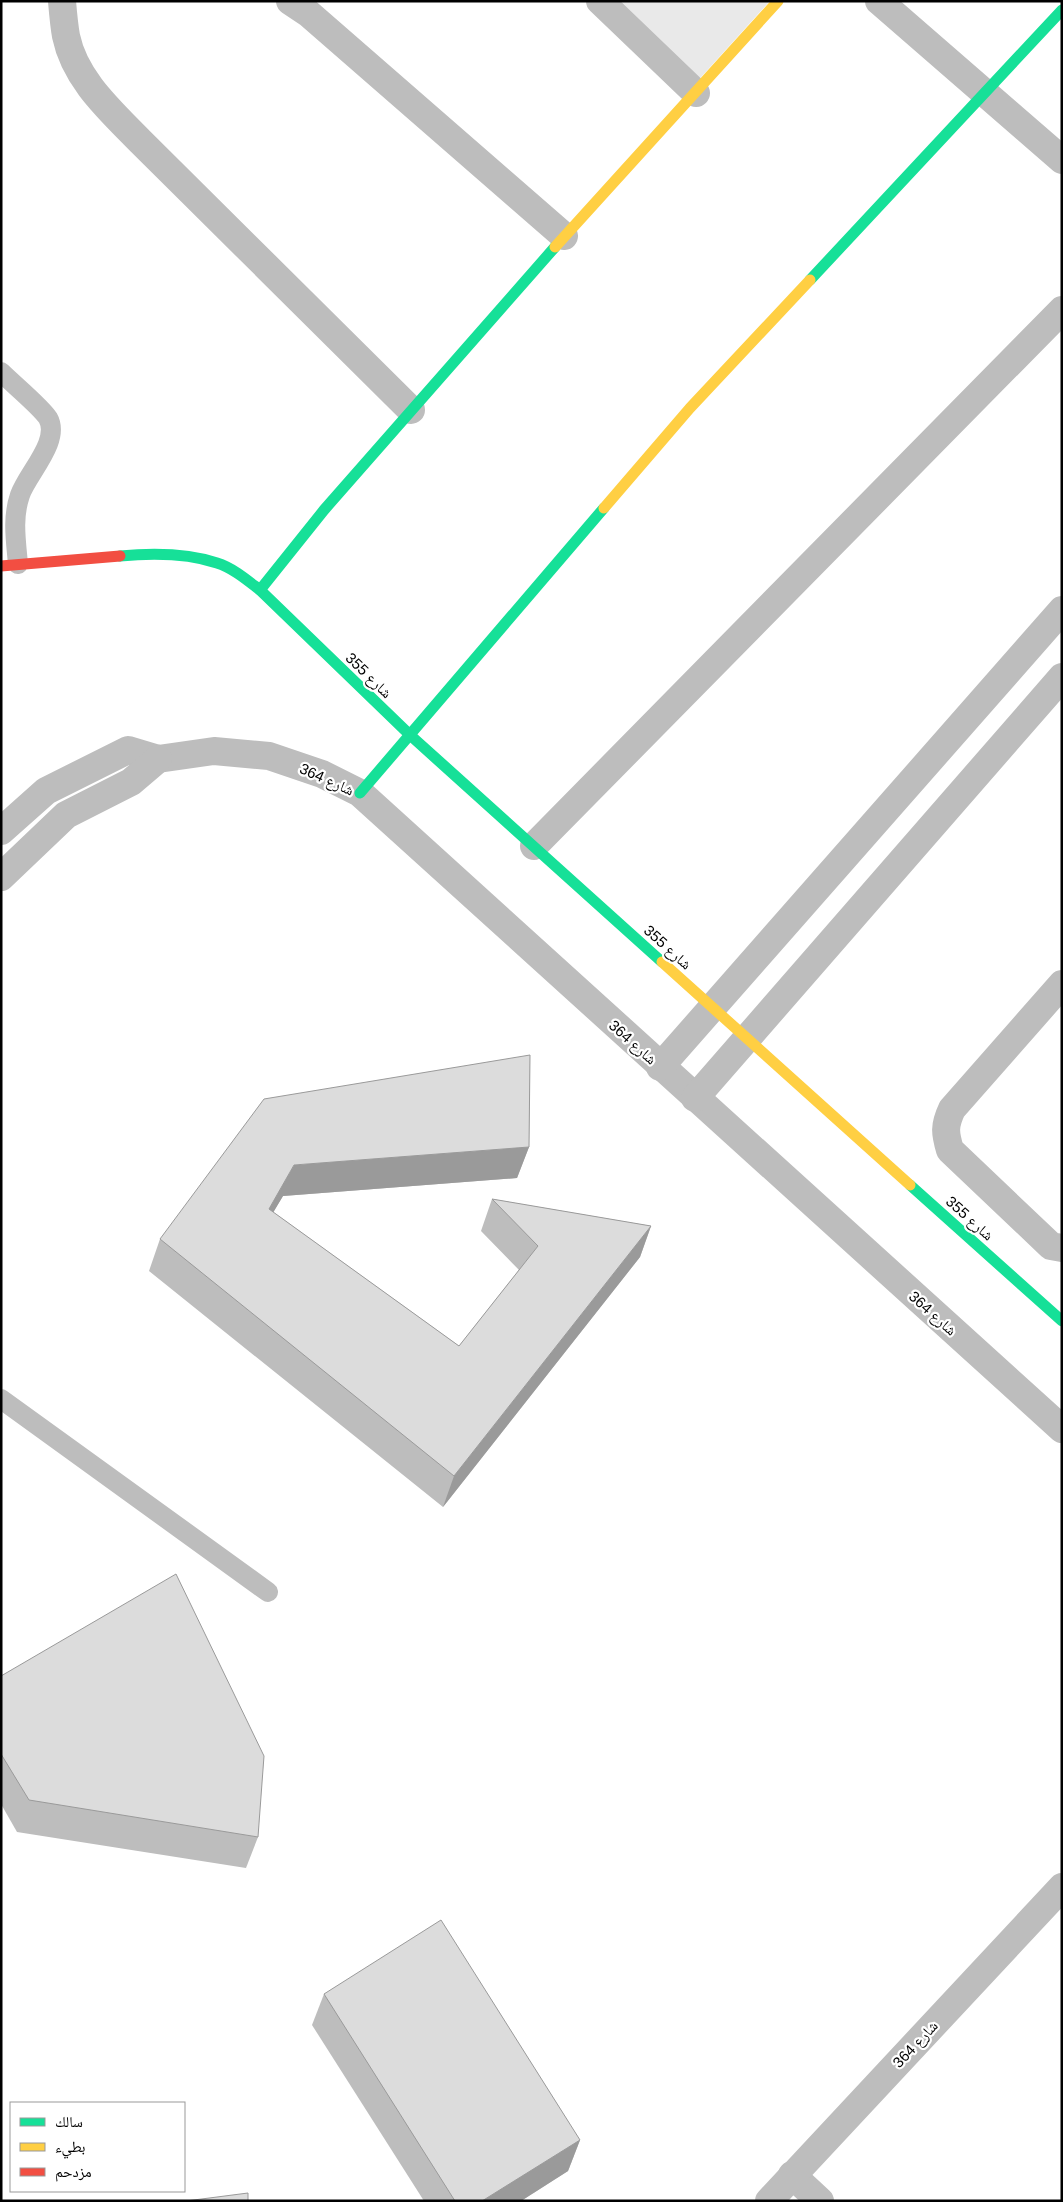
<svg xmlns="http://www.w3.org/2000/svg" width="1063" height="2202" font-family="Arial,'Noto Naskh Arabic',sans-serif">
  <style>
    .green { fill: #e9e9e9 }
    .lines { fill: none; stroke-linecap: round; stroke-linejoin: round }
    .lane { stroke: #bdbdbd; stroke-width: 20 }
    .street { stroke: #bdbdbd; stroke-width: 28 }
    .fast { stroke: #16e098; stroke-width: 11 }
    .slow { stroke: #ffcf43; stroke-width: 11 }
    .jam { stroke: #f24e42; stroke-width: 11 }
    .wall { fill: #bdbdbd }
    .shaded-wall { fill: #9a9a9a }
    .building { fill: #dcdcdc; stroke: #9a9a9a }
    .labels { text-anchor: middle; dominant-baseline: central; stroke-width: 4.5; stroke-linejoin: round; paint-order: stroke }
    .street-label { font-size: 15px; fill: #000; stroke: #fff }
  </style>
  <rect width="100%" height="100%" fill="#fff"/>
  <polygon class="green" points="597,1 770,1 693,86"/>
  <g class="lines">
    <g class="lane">
      <path d="M 1,372 C 12,383 41,407 48,418 C 61,441 27,474 20,495 C 12,518 16,541 18,564"/>
      <polyline points="1,1399 268,1592"/>
    </g>
    <g class="street">
      <path d="M 62,1 C 63,13 64,25 66,36 C 75,80 111,111 141,142 L 411,410"/>
      <polyline points="290,1 308,13 564,236"/>
      <polyline points="600,1 696,93"/>
      <polyline points="879,1 1062,160"/>
      <polyline points="1,831 46,791 128,750 158,759 214,751 269,756 322,774 360,793 1062,1429"/>
      <polyline points="534,846 1062,310"/>
      <polyline points="1,877 66,815 131,782 158,759"/>
      <path d="M 1062,984 L 952,1109 C 944,1126 945,1133 950,1150 L 1051,1246 L 1062,1248"/>
      <polyline points="660,1067 1062,610"/>
      <polyline points="695,1098 1062,677"/>
      <polyline points="792,2175 820,2201"/>
      <polyline points="769,2201 1062,1887"/>
    </g>
    <g class="fast">
      <polyline points="810,280 1062,10"/>
      <path d="M 120,556 C 152,553 187,553 217,563 C 233,568 247,580 260,590 L 410,735 L 662,962"/>
      <polyline points="260,590 324,510 555,247"/>
      <polyline points="360,793 604,508"/>
      <polyline points="910,1185 1062,1321"/>
    </g>
    <g class="slow">
      <polyline points="555,247 778,1"/>
      <polyline points="604,508 690,408 810,280"/>
      <polyline points="662,962 910,1185"/>
    </g>
    <polyline class="jam" points="1,566 120,556"/>
  </g>
  <g class="wall">
    <polygon points="530,1055 529,1147 517,1178 283,1196 273,1212 459,1346 519,1270 481,1231 492,1199 651,1226 640,1257 443,1507 149,1271 160,1239"/>
    <polygon points="1,1676 258,1837 246,1868 17,1832 1,1804"/>
    <polygon points="324,1994 580,2140 568,2171 521,2201 424,2201 312,2025"/>
  </g>
  <g class="shaded-wall">
    <polygon points="529,1147 517,1178 283,1196 257,1240 269,1209 294,1165"/>
    <polygon points="651,1226 640,1257 443,1507 454,1476"/>
    <polygon points="580,2140 568,2171 521,2201 482,2201"/>
  </g>
  <g class="building">
    <polygon points="530,1055 529,1147 294,1165 269,1209 459,1346 538,1246 492,1199 651,1226 454,1476 160,1239 264,1099"/>
    <polygon points="176,1574 264,1756 258,1837 29,1800 1,1754 1,1676"/>
    <polygon points="441,1920 580,2140 482,2201 455,2201 324,1994"/>
    <polygon points="248,2193 248,2201 186,2201"/>
  </g>
  <g class="labels">
    <g class="street-label">
      <text transform="translate(369 675) rotate(44)">شارع 355</text>
      <text transform="translate(327 779) rotate(24)">شارع 364</text>
      <text transform="translate(668 947) rotate(42)">شارع 355</text>
      <text transform="translate(633 1042) rotate(42)">شارع 364</text>
      <text transform="translate(970 1218) rotate(42)">شارع 355</text>
      <text transform="translate(933 1313) rotate(42)">شارع 364</text>
      <text transform="translate(915 2044) rotate(-47)">شارع 364</text>
    </g>
  </g>
  <rect width="1063" height="2202" fill="none" stroke="#000000" stroke-width="5"/>
  <rect x="10" y="2102" width="175" height="90" fill="#ffffff" stroke="#999999"/>
  <rect x="20" y="2118" width="25" height="8" fill="#16e098" stroke="#999999"/>
  <text x="55" y="2127" font-size="15" fill="#000000">سالك</text>
  <rect x="20" y="2143" width="25" height="8" fill="#ffcf43" stroke="#999999"/>
  <text x="55" y="2152" font-size="15" fill="#000000">بطيء</text>
  <rect x="20" y="2168" width="25" height="8" fill="#f24e42" stroke="#999999"/>
  <text x="55" y="2177" font-size="15" fill="#000000">مزدحم</text>
</svg>
